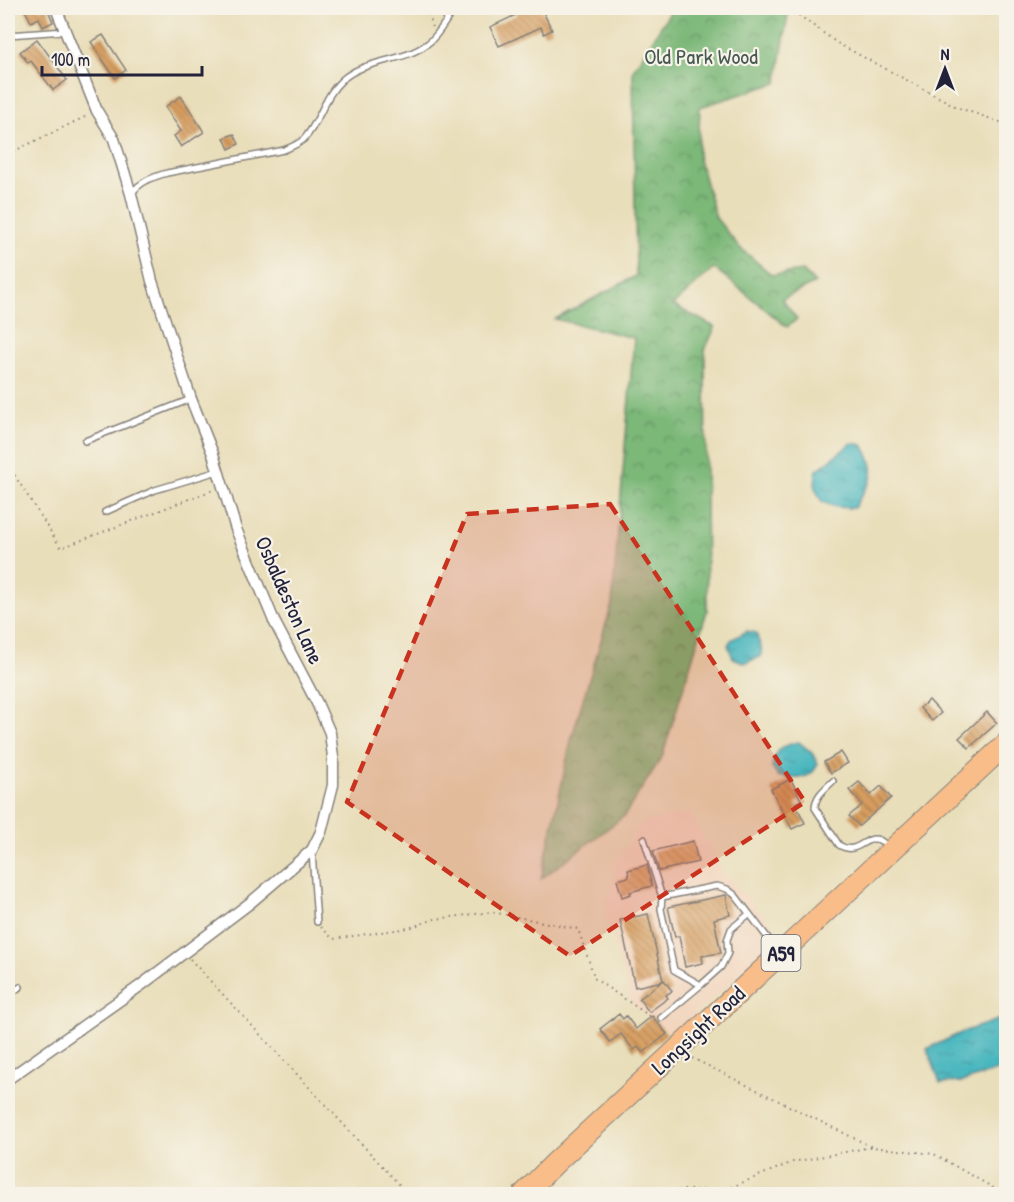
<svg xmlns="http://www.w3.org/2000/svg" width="1014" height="1202" font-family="'Patrick Hand',sans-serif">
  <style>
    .built { fill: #f2d5bd }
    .forest { fill: url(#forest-crowns); stroke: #4f6d5a; stroke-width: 1.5 }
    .water { fill: url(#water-ripples); stroke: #346c7c; stroke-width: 1.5 }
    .building { fill: url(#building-back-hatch) }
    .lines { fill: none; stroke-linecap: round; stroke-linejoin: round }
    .lane-casing { stroke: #86807a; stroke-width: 8 }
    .street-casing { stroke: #86807a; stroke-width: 13 }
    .highway-casing { stroke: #86807a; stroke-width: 23 }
    .path { stroke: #86807a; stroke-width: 2; stroke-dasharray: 1.5 4.5; stroke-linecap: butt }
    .lane { stroke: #fff; stroke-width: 5 }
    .street { stroke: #fff; stroke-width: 10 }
    .highway { stroke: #f8bd89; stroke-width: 21 }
    .marked { fill: #c8321e; fill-opacity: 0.2; stroke: #c8321e; stroke-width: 4.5; stroke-dasharray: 12 8; stroke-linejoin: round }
    .labels { text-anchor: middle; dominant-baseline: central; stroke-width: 4.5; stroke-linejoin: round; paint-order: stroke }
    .shield { fill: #f7f3e8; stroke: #62616f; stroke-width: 1.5 }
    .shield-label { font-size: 21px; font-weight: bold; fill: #22223b }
    .park-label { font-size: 22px; fill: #465953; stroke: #f7f3e8 }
    .street-label { font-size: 22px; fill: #22223b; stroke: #f7f3e8 }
  </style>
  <defs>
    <pattern id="forest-crowns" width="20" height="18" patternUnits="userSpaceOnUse" patternTransform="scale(1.5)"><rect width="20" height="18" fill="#7cb878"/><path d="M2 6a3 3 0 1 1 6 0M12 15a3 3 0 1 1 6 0" fill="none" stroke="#659564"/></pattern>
    <pattern id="water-ripples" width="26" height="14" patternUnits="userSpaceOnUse" patternTransform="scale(1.5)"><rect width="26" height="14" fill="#46b6be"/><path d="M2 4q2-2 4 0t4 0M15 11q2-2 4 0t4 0" fill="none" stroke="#3a949c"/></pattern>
    <pattern id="building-back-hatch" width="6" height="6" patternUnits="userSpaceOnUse" patternTransform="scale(1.5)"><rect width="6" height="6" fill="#d79d5f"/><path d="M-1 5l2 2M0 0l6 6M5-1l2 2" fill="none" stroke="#ae8050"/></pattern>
  </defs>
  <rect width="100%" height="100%" fill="#f7f3e8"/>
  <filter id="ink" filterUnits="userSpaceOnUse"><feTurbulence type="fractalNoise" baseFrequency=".0167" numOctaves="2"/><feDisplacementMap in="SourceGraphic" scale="12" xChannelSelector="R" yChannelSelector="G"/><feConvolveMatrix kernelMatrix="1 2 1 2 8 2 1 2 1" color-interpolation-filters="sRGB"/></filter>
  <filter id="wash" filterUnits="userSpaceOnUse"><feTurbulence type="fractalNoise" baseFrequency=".008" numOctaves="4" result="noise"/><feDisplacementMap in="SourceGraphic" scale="24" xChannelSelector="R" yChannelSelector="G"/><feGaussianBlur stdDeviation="1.35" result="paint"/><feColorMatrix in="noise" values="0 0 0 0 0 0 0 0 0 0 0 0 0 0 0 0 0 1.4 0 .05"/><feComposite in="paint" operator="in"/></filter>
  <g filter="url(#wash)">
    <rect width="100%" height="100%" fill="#e9deba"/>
    <polygon class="built" points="689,812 722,870 783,937 672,1035 632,1004 605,914 616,863 642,823"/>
    <polygon class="forest" points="673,8 789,8 777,83 700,107 698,156 716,218 739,247 772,275 803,271 815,283 782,299 797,319 787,327 714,268 673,305 715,327 705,350 707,611 662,757 624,816 541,879 572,736 612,604 634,338 555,319 636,276 633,70"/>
    <g class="water">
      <path d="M 852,443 L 863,445 C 882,477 869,480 854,508 L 836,507 L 822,502 L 815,488 L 816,471 Z"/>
      <polygon points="747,631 756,633 762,651 760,657 745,663 733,658 728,645 731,640"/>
      <path d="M 799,742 L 812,753 L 818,763 C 812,781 794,780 778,776 L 772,768 C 773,752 783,744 799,742 Z"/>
      <polygon points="1006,1017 1006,1068 962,1082 940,1083 927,1049 963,1032"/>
    </g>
    <g id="blocks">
      <g class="building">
        <polygon points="24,8 47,8 53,22 43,27 39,18 31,22"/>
        <polygon points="515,8 541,8 552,30 544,34 541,27 499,46 490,27 518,14"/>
        <polygon points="103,35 126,70 115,78 91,42"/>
        <polygon points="37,39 67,80 53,90 31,61 28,63 20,52"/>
        <polygon points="181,96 204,132 181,147 174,136 181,131 165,107"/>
        <polygon points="234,134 239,144 229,149 224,138"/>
        <polygon points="929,700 941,713 932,721 920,708"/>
        <polygon points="987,712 997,723 969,748 959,738"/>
        <polygon points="841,752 848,763 831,773 824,762"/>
        <polygon points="791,779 801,800 795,803 805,823 792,829 771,789"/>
        <polygon points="859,782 871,795 881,786 891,798 859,826 849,816 862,805 849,790"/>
        <polygon points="693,841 698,862 659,871 653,851"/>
        <polygon points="647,865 652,886 630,892 631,894 622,897 617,880 629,877 628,870"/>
        <polygon points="726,895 730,915 714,919 721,953 702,956 703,963 685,967 679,936 675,937 668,907"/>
        <polygon points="648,914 663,981 635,987 620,920"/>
        <polygon points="664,980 672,991 666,995 668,998 649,1012 639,999"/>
        <polygon points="619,1014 623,1019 626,1016 636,1029 652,1016 667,1034 643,1053 638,1047 634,1050 621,1034 610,1042 600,1029"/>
      </g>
    </g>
  </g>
  <g filter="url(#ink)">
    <use href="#blocks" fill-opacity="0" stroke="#86807a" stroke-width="1.5"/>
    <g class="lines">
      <g class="lane-casing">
        <g id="lane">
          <polyline points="8,35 65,31"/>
          <path d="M 132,193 C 141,181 153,177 167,173 L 284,150 C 291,147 299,144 304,139 C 320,122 324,96 342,80 C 365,59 402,63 427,44 C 439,36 446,19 455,8"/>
          <polyline points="85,441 191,399"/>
          <polyline points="105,512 155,490 218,471"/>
          <path d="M 833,781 C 825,789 815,796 815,808 L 839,845 C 861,859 868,824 888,847"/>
          <polyline points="644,839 662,897"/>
          <polyline points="312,852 317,922"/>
          <polyline points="749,914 731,929 727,940 728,953 721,967 701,985 674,970 661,909 662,897 717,886 727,889 735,895 777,950"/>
          <polyline points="8,995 20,987"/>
          <polyline points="661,1018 701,985"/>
        </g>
      </g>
      <g class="street-casing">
        <polyline id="street" points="8,1079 140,986 250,903 304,857 312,850 321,832 333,785 333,757 330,733 317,703 274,621 236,529 213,454 191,399 152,281 131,194 114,139 97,111 56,8"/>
      </g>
      <g class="highway-casing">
        <polyline id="highway" points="524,1194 556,1162 1006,744"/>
      </g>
      <g class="path">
        <polyline points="428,8 432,28"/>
        <polyline points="789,8 837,43 959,108 1006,124"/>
        <polyline points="8,154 89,115"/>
        <polyline points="8,465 61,548 213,490"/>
        <polyline points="321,927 333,939 409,928 435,919 492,912 578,929 595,979 654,1019"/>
        <polyline points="190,959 408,1194"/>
        <polyline points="692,1058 872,1147 934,1154 1004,1194"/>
        <polyline points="660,1194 680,1190 724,1190 793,1162 871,1147"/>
      </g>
      <use href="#lane" class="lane"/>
      <use href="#street" class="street"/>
      <use href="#highway" class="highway"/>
    </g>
  </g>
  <path class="marked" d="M 610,504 L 805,802 L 570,956 L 347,802 L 467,514 Z"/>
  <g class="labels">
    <rect class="shield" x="761.5" y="935" width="39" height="36" rx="4.5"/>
    <g class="shield-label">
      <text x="781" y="953">A59</text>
    </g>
    <g class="park-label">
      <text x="701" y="56">Old Park Wood</text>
    </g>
    <g class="street-label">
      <text transform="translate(290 600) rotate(66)">Osbaldeston Lane</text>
      <text transform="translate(698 1030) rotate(-43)">Longsight Road</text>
    </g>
  </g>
  <rect width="1014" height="1202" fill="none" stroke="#f7f3e8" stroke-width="30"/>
  <g transform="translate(945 69)" stroke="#f7f3e8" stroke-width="4.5" paint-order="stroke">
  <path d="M0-4.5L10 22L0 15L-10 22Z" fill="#22223b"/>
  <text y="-9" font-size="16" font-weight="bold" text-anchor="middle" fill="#22223b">N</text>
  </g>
  <path d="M42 66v9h160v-9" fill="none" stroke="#22223b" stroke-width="3"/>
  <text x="51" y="66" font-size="18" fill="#22223b" stroke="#f7f3e8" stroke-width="4.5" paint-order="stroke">100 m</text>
</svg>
